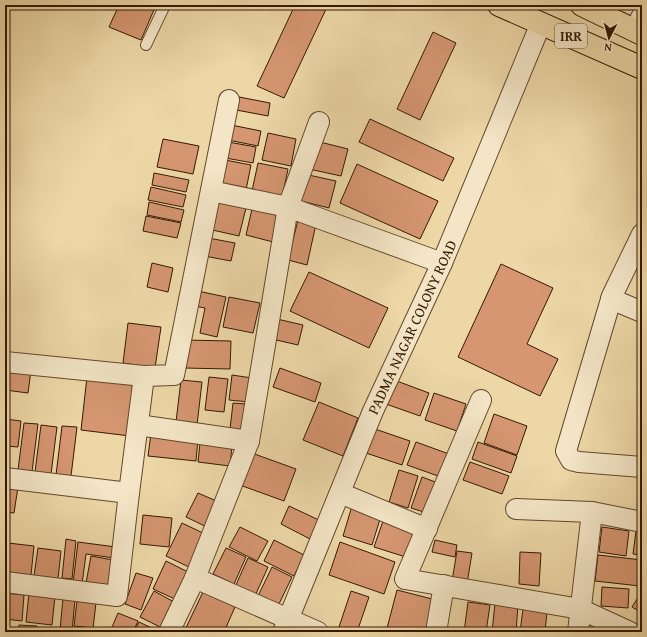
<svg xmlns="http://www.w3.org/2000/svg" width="647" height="637" font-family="'Gentium Book Plus',serif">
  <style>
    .building { fill: #d59671; stroke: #341903 }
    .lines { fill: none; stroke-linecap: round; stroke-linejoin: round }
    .lane-casing { stroke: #62482c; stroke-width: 12 }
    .street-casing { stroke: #62482c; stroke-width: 22 }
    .highway-casing { stroke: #341903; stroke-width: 24 }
    .lane { stroke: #f3e5c6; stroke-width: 10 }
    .street { stroke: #f3e5c6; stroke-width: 20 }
    .highway { stroke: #edd7a7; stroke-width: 22 }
    .labels { text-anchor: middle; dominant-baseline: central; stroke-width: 3; stroke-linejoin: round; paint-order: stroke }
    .shield { fill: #f3e5c6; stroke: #6d563e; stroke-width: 1 }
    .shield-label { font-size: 14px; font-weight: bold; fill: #341903 }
    .street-label { font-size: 15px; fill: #341903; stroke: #f3e5c6 }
  </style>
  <rect width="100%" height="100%" fill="#edd7a7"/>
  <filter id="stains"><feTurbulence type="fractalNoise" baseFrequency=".005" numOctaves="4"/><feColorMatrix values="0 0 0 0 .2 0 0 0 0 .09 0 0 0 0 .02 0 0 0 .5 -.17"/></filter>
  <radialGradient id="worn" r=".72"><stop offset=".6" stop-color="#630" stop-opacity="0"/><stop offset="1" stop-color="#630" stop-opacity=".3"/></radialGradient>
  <g class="building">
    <polygon points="119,5 156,5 141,40 109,27"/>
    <polygon points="295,5 328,5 284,98 257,86"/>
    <polygon points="433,32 456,43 420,120 397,109"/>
    <polygon points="234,96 270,103 268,116 231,109"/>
    <polygon points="370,119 454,158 443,181 359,142"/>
    <polygon points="226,124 261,131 258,146 223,139"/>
    <polygon points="268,133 296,139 291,166 262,160"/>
    <polygon points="163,139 199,146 193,174 157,167"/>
    <polygon points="223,141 256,147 253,163 220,157"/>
    <polygon points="316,141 348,149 341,176 309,169"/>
    <polygon points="220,159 251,165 246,190 215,184"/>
    <polygon points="258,163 288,169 282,198 252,191"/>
    <polygon points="357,164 438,201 420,239 340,203"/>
    <polygon points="154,173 189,180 186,192 152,185"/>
    <polygon points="304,174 336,181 329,208 297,200"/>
    <polygon points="151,187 186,195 183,207 148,200"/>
    <polygon points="215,200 246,208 239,236 208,229"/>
    <polygon points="149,202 184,210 181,222 147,215"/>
    <polygon points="252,209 284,216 277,243 246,235"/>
    <polygon points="146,216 181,223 177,238 143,231"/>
    <polygon points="298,220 316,224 307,265 288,260"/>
    <polygon points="203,237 235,243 231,261 199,255"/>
    <polygon points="152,263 173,268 168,292 147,287"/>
    <polygon points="501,264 553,288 527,344 558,359 540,396 458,357"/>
    <polygon points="309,272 388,308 369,348 290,311"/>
    <polygon points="193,290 226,297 217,337 200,333 205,308 190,305"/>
    <polygon points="229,297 260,303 253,333 223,327"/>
    <polygon points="277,319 303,325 298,345 272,339"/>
    <polygon points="128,323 161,327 155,368 123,363"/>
    <polygon points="185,340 231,341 230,369 184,368"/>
    <polygon points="5,367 31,370 28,393 5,390"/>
    <polygon points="280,368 321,383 315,402 273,387"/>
    <polygon points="232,375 252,378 249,402 229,400"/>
    <polygon points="87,377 136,382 130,436 81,430"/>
    <polygon points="209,377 228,379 224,412 205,410"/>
    <polygon points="181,380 202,382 197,425 176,422"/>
    <polygon points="394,380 429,393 420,416 386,404"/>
    <polygon points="434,393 466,404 457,431 425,420"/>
    <polygon points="319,402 358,418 343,456 303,440"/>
    <polygon points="233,403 246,404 242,431 230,429"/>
    <polygon points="494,414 527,426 517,455 484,443"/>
    <polygon points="5,419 21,421 18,447 5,446"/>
    <polygon points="24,423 38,424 32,472 18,470"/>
    <polygon points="41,425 57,427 51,474 35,472"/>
    <polygon points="62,426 77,427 71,476 56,475"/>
    <polygon points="375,429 410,441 402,465 366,453"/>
    <polygon points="151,433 198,439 196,461 148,456"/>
    <polygon points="416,442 449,454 441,477 407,465"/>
    <polygon points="478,442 517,456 511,473 472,459"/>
    <polygon points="200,443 232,446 230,466 198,462"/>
    <polygon points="249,452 296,469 284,501 237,484"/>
    <polygon points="470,462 509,476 502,494 463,480"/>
    <polygon points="399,470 418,476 408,508 389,502"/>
    <polygon points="422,477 438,483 427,513 411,508"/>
    <polygon points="5,486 18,487 14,513 5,512"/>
    <polygon points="642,491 642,515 637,514"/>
    <polygon points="198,493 221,503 209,528 186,517"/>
    <polygon points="289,506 321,521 312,540 281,524"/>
    <polygon points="352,506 381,516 372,545 343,536"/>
    <polygon points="143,515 172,518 169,547 140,544"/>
    <polygon points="383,521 418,532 409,558 374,547"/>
    <polygon points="182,523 205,534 189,567 166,556"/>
    <polygon points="240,527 268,541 257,561 229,547"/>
    <polygon points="602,527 629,531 626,556 599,552"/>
    <polygon points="636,531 642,532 642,555 633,554"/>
    <polygon points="66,539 76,541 72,579 62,578"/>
    <polygon points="274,540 304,555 294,576 264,561"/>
    <polygon points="435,540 457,545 455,557 432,552"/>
    <polygon points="78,542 116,547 114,558 86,554 82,584 73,583"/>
    <polygon points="340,542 395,562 384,594 329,575"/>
    <polygon points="8,543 34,546 31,575 5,572"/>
    <polygon points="38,548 61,551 58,579 34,576"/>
    <polygon points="226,548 246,557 234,584 213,574"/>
    <polygon points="457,551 472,553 467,584 452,581"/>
    <polygon points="520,552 541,553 539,586 519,584"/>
    <polygon points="598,555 642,560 640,586 595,581"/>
    <polygon points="91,556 113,560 109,587 86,583"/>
    <polygon points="248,558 268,567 255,596 235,587"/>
    <polygon points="166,561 188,572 175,599 153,589"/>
    <polygon points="272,567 292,577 277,608 257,598"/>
    <polygon points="136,573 153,578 141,610 125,604"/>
    <polygon points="602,587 629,589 628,608 601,606"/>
    <polygon points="397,590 436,600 428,632 386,632"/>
    <polygon points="154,591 176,603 162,628 140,617"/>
    <polygon points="351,591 369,597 357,632 345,632 338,630"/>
    <polygon points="642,591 642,613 632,607"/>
    <polygon points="203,592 235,607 224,632 184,632"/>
    <polygon points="5,593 24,595 22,621 5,619"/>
    <polygon points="29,593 55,596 52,625 26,622"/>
    <polygon points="63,598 75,599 72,632 60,630"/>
    <polygon points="77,601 96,603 93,628 74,626"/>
    <polygon points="468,602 490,605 486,632 464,632"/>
    <polygon points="495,603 518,605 516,632 492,632"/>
    <polygon points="523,609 547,612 545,632 520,632"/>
    <polygon points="118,613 138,621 133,632 110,632"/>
    <polygon points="139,622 156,630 156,632 134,632"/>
    <polygon points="19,625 37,626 37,632 18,632"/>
  </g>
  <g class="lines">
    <g class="lane-casing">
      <g id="lane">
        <polyline points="630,28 642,5"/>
        <polyline points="146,45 165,5"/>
      </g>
    </g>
    <g class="street-casing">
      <g id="street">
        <polyline points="211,191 288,207 442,263"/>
        <polyline points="642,234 612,296 566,451 571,460 579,462 642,467"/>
        <polyline points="611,299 642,312"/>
        <polyline points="5,362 144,376"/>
        <polyline points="481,400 405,579 580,609 630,632"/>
        <polyline points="138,425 249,441"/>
        <polyline points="5,478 129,493 117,596 5,582"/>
        <polyline points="129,493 144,376 174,375 229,100"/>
        <polyline points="340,493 427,529"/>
        <polyline points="516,509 592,512"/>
        <polyline points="195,578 249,441 288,207 319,122"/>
        <polyline points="169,632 195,578 318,632"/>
        <polyline points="283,632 373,411 442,263 541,23"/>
        <polyline points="436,632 444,585"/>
        <polyline points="578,632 592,512 642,522"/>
      </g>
    </g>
    <g class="highway-casing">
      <g id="highway">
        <polyline points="499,5 642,68"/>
        <polyline points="582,5 642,34"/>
      </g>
    </g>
    <use href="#lane" class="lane"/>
    <use href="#street" class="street"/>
    <use href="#highway" class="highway"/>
  </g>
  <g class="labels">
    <rect class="shield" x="555" y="24" width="32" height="24" rx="3"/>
    <g class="shield-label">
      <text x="571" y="36">IRR</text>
    </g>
    <g class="street-label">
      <text transform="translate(412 327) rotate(-65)">PADMA NAGAR COLONY ROAD</text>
    </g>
  </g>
  <rect width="647" height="637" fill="none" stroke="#edd7a7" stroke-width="20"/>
  <rect x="6" y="6" width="635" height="625" fill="none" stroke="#341903" stroke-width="2"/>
  <rect x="10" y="10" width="627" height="617" fill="none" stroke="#341903"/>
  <g transform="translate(609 38) rotate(186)" stroke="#f3e5c6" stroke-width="3" paint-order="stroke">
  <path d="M0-3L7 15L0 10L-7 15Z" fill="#341903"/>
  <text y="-6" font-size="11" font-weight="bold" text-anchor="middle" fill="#341903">N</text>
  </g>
  <rect width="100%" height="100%" filter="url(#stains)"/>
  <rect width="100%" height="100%" fill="url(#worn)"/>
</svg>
